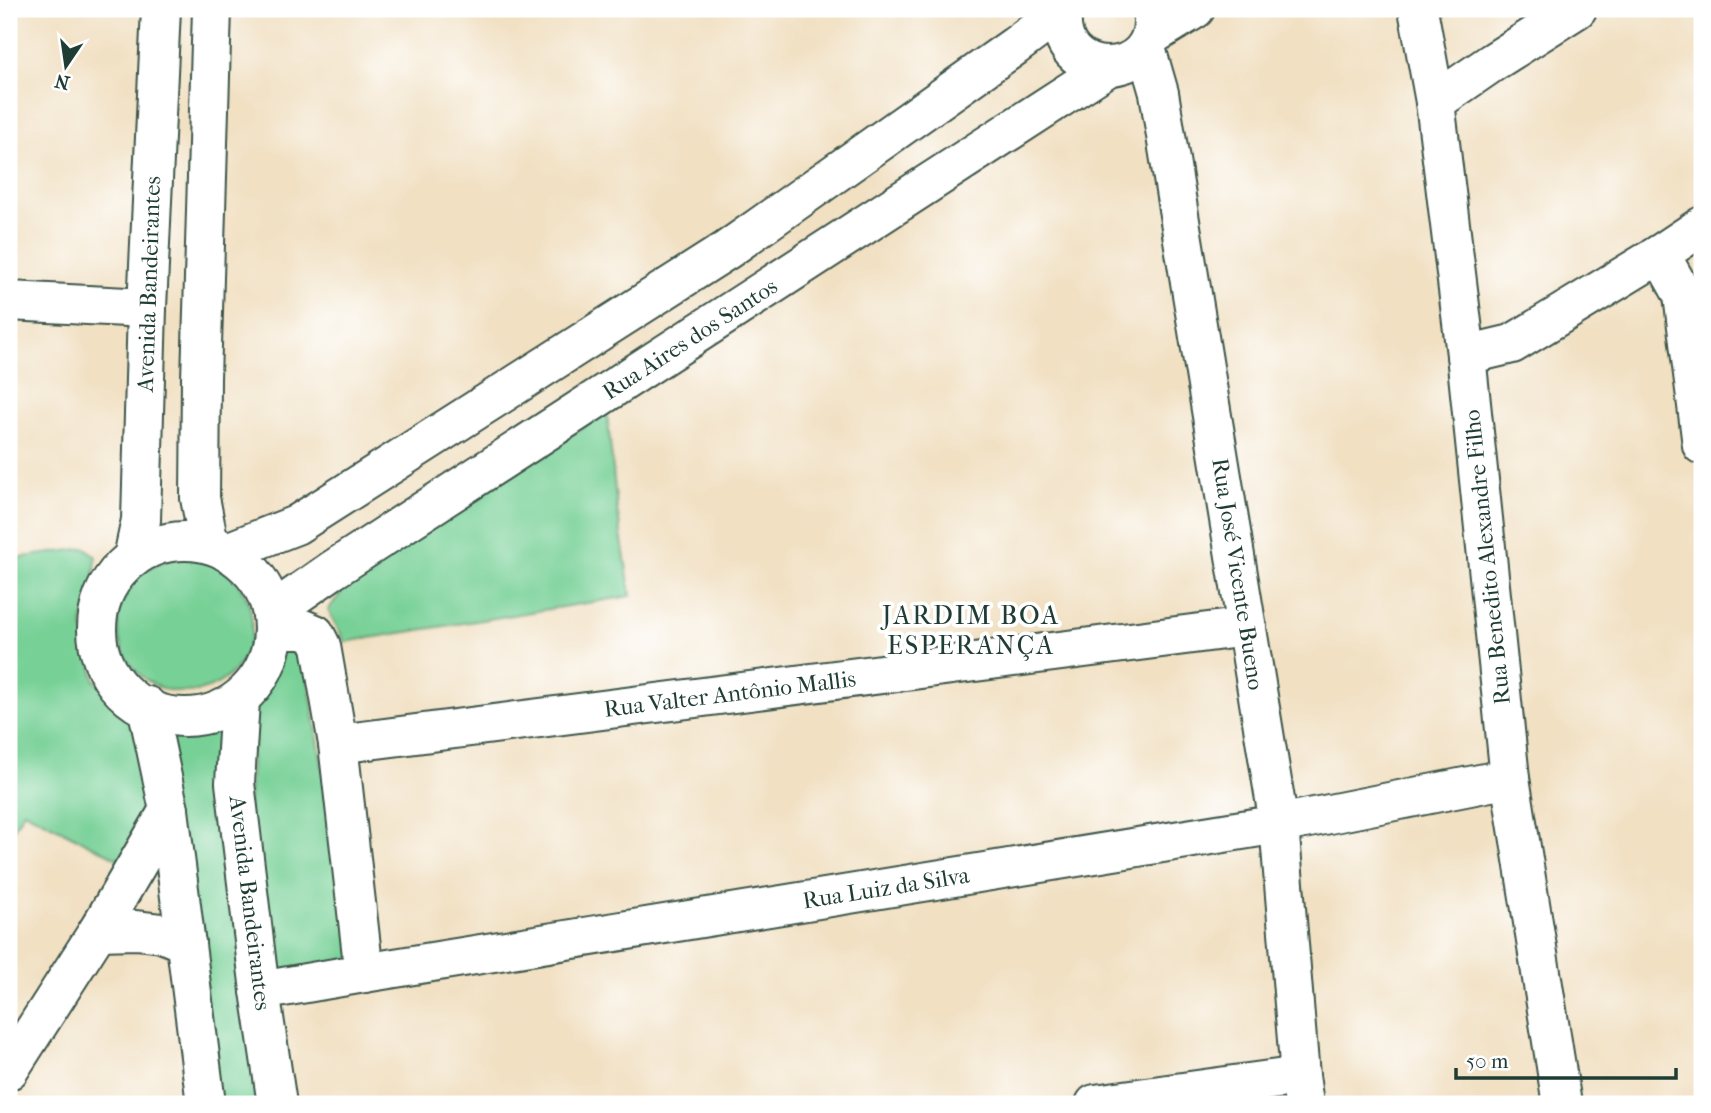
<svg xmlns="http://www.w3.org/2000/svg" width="1711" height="1113" font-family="'IM FELL French Canon',serif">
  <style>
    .green { fill: #77d096; stroke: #4b8665; stroke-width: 2 }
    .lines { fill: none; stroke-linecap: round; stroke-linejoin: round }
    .minor-casing { stroke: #3e5549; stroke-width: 42 }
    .major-casing { stroke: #3e5549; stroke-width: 42 }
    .minor { stroke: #fff; stroke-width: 38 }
    .major { stroke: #fff; stroke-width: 38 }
    .labels { text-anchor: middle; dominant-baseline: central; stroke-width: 7; stroke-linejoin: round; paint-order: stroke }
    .street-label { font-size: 23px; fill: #1f3d34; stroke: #fff }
    .quarter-label { font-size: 26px; letter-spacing: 2px; fill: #1f3d34; stroke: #fff }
  </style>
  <rect width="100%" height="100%" fill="#fff"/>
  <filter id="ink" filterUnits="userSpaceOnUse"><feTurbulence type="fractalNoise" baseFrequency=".0143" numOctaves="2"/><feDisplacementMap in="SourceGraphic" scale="14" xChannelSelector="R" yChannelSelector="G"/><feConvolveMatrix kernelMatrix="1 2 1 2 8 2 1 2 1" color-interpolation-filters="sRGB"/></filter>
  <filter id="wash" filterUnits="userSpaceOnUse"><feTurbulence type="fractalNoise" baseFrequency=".00686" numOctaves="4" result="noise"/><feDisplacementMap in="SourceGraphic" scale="28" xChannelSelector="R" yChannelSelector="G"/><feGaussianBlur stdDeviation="1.57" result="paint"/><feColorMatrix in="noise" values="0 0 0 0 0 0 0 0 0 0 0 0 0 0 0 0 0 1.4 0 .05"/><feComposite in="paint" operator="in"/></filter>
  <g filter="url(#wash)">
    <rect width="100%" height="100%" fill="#f1e0c2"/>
    <g class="green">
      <polygon points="607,412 617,509 631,596 345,642 328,610 355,574"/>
      <polygon points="86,548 96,557 94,581 82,624 95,681 137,714 156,788 126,863 24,811 9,837 9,559"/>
      <circle cx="185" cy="625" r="67"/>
      <polygon points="283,642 302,642 355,966 271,981 248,818 254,700 277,668"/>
      <path d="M 233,715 L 269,1104 L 216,1104 L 159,720 C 187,728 206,725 233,715 Z"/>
    </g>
  </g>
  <g filter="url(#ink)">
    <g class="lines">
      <g class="minor-casing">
        <g id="minor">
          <path d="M 1063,9 C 1049,84 1165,86 1152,9"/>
          <polyline points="1418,9 1435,102 1466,355 1510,778 1562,1104"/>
          <polyline points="1151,36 1195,9"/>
          <polyline points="1146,48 1159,93 1279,824 1300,1076 1304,1104"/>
          <polyline points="1435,102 1493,62 1577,9"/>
          <polyline points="1660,254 1683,295 1702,445"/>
          <polyline points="9,301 147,308"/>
          <polyline points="1466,355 1512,344 1660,254 1702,226"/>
          <polyline points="227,552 296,525 727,250 1015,46 1062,11"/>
          <polyline points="272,612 331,571 1108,67"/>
          <polyline points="275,629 303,629 315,634 321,646 338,744 364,973"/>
          <polyline points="338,744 1247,627"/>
          <polyline points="98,931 136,930 162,933 186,943"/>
          <polyline points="260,991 364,973 1279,824 1510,778"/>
          <polyline points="9,1070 98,931 169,810"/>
          <polyline points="1095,1104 1300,1076"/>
        </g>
      </g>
      <g class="major-casing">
        <g id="major">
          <circle cx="185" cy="629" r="88"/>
          <polyline points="209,544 200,498 201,379 212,9"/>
          <polyline points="133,558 141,520 147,308 161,9"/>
          <polyline points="240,700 235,783 260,991 277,1104"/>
          <polyline points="147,706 169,810 206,1104"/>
        </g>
      </g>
      <use href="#minor" class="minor"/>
      <use href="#major" class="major"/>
    </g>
  </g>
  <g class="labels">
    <g class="street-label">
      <text transform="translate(149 284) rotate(-88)">Avenida Bandeirantes</text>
      <text transform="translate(690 339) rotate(-33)">Rua Aires dos Santos</text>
      <text transform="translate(1487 557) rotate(-96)">Rua Benedito Alexandre Filho</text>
      <text transform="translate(1238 574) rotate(81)">Rua José Vicente Bueno</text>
      <text transform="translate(730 694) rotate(-7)">Rua Valter Antônio Mallis</text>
      <text transform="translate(886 888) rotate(-9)">Rua Luiz da Silva</text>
      <text transform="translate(250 903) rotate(83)">Avenida Bandeirantes</text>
    </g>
    <g class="quarter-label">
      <text x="971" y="615">JARDIM BOA<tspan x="971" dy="30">ESPERANÇA</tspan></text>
    </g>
  </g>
  <rect width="1711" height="1113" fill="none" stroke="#fff" stroke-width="35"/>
  <g transform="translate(66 66) rotate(193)" stroke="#ffffff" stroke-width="5" paint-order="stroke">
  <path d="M0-5L12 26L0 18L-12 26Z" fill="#1f3d34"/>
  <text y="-10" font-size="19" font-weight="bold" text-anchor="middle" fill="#1f3d34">N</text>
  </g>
  <path d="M1456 1068v10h220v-10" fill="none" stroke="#1f3d34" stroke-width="3.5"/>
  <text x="1466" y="1068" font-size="21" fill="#1f3d34" stroke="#ffffff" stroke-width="5" paint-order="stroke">50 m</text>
</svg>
